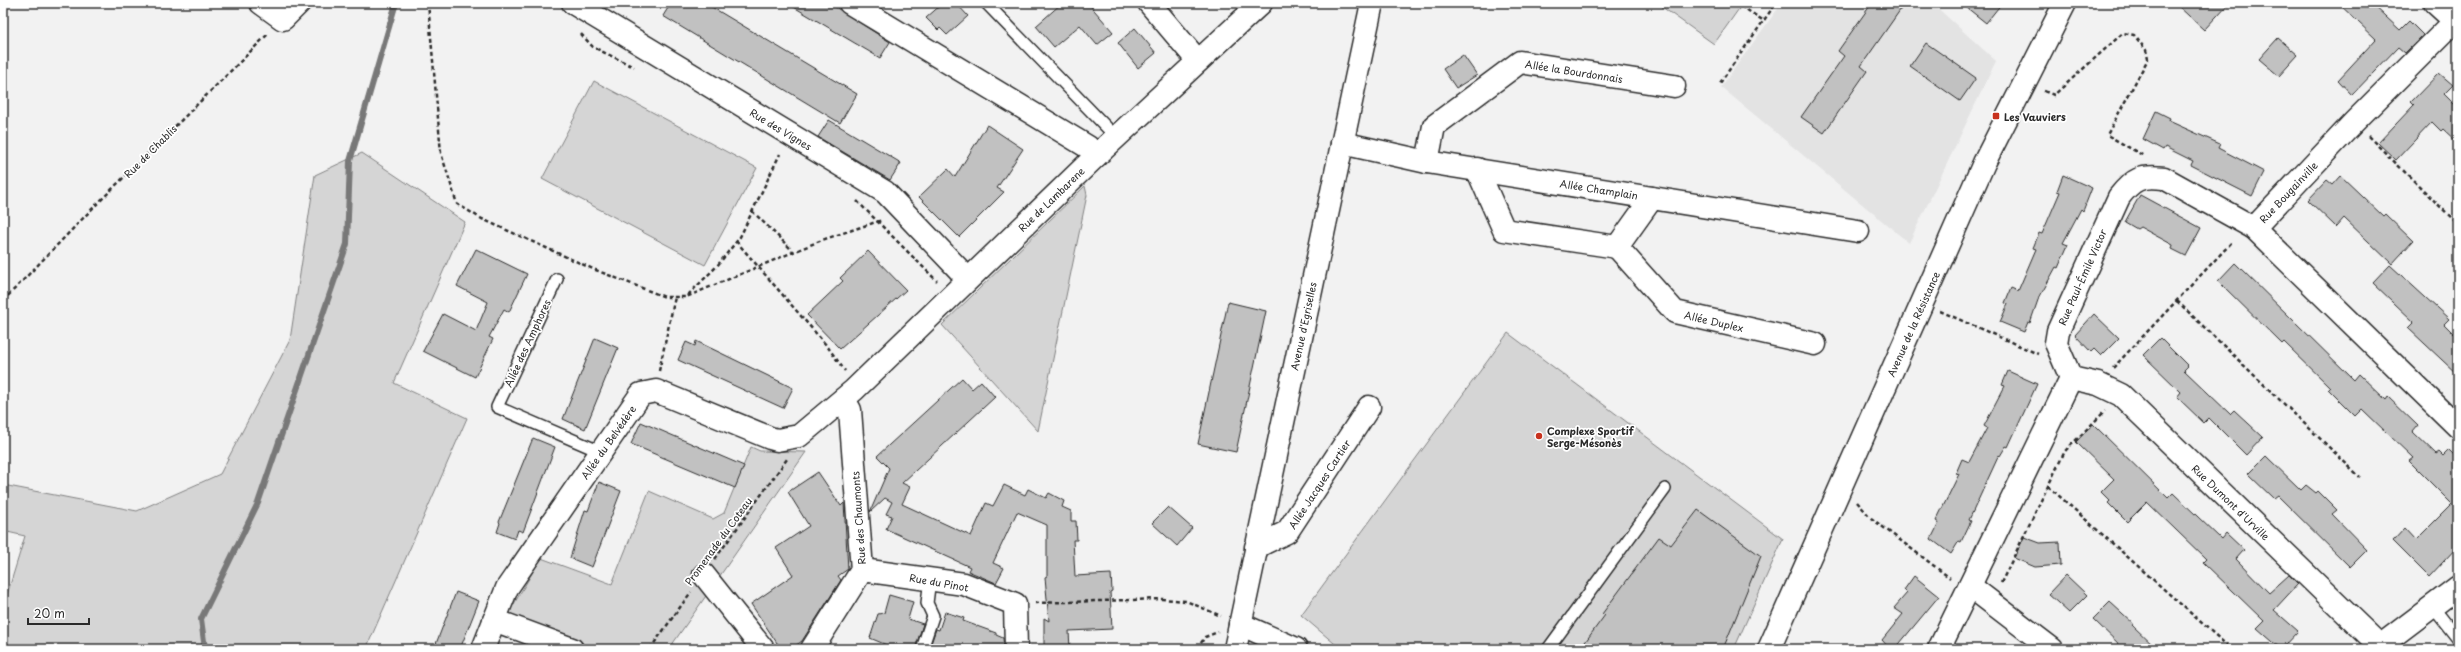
<svg xmlns="http://www.w3.org/2000/svg" width="2461" height="652" font-family="'Playpen Sans',sans-serif">
  <style>
    .built { fill: #e3e3e3 }
    .green { fill: #d5d5d5; stroke: #808080 }
    .lines { fill: none; stroke-linecap: round; stroke-linejoin: round }
    .stream { stroke: #787878; stroke-width: 6 }
    .building { fill: #c1c1c1; stroke: #2b2b2b }
    .lane-casing { stroke: #2b2b2b; stroke-width: 14 }
    .street-casing { stroke: #2b2b2b; stroke-width: 25 }
    .secondary-casing { stroke: #2b2b2b; stroke-width: 25 }
    .path { stroke: #2b2b2b; stroke-width: 2.5; stroke-dasharray: 4 3; stroke-linecap: butt }
    .lane { stroke: #fff; stroke-width: 11 }
    .street { stroke: #fff; stroke-width: 22 }
    .secondary { stroke: #fff; stroke-width: 22 }
    .poi-dot { fill: #c8321e; stroke: #fff; stroke-width: 1.5 }
    .labels { text-anchor: middle; dominant-baseline: central; stroke-width: 3.5; stroke-linejoin: round; paint-order: stroke }
    .street-label { font-size: 10px; fill: #2b2b2b; stroke: #fff }
    .poi-label { font-size: 10px; font-weight: bold; fill: #2b2b2b; stroke: #fff; text-anchor: start }
  </style>
  <rect width="100%" height="100%" fill="#f2f2f2"/>
  <filter id="ink" filterUnits="userSpaceOnUse"><feTurbulence type="fractalNoise" baseFrequency=".025" numOctaves="2"/><feDisplacementMap in="SourceGraphic" scale="8" xChannelSelector="R" yChannelSelector="G"/><feConvolveMatrix kernelMatrix="1 2 1 2 8 2 1 2 1" color-interpolation-filters="sRGB"/></filter>
  <g filter="url(#ink)">
    <polygon class="built" points="1782,3 1932,3 1996,61 1909,243 1721,87"/>
    <g class="green">
      <polygon points="1665,3 1743,3 1714,44 1662,7"/>
      <polygon points="594,81 757,168 705,265 542,179"/>
      <polygon points="362,153 465,222 394,383 467,418 366,649 3,649 3,608 25,536 3,531 3,485 137,511 220,474 290,340 315,175"/>
      <polygon points="1085,186 1087,195 1038,431 942,325"/>
      <polygon points="1508,333 1783,539 1734,649 1341,649 1301,615"/>
      <polygon points="751,447 760,451 806,452 669,649 585,649 508,614 541,558 612,584 649,491 713,519 724,513"/>
    </g>
    <g class="lines">
      <polyline class="stream" points="205,649 201,619 258,503 347,244 350,161 396,3"/>
    </g>
    <g class="building">
      <polygon points="671,3 705,3 857,94 840,123 663,16"/>
      <polygon points="787,3 829,3 890,42 880,58"/>
      <polygon points="943,3 956,3 968,16 947,35 940,28 938,30 926,18"/>
      <polygon points="1062,3 1088,3 1113,32 1097,45 1080,25 1054,47 1036,26"/>
      <polygon points="1872,3 1905,3 1861,66 1867,71 1824,133 1801,117 1844,56 1838,51"/>
      <polygon points="1961,3 2002,3 1986,23"/>
      <polygon points="2175,3 2229,3 2204,30"/>
      <polygon points="2338,3 2371,3 2400,30 2409,21 2423,35 2405,53 2398,47 2352,95 2338,80 2376,39"/>
      <polygon points="1135,28 1156,53 1138,68 1118,43"/>
      <polygon points="2278,38 2298,55 2279,76 2259,59"/>
      <polygon points="1926,43 1976,78 1960,101 1910,66"/>
      <polygon points="1463,55 1477,75 1456,88 1443,69"/>
      <polygon points="2439,73 2453,85 2444,94 2458,108 2458,143 2443,129 2441,131 2432,122 2396,160 2378,143 2414,105 2411,102"/>
      <polygon points="2156,111 2170,118 2169,121 2220,144 2218,148 2264,172 2252,196 2191,165 2193,161 2165,147 2163,150 2143,139"/>
      <polygon points="829,120 901,163 890,180 818,137"/>
      <polygon points="987,125 1023,149 997,188 1004,192 959,237 919,197 948,169 955,177"/>
      <polygon points="2063,175 2092,188 2083,211 2081,209 2063,243 2068,245 2058,268 2056,267 2038,300 2030,323 2028,322 2024,332 2000,322 2008,304 2005,303 2011,288 2018,291 2036,249 2033,248 2039,233 2042,234 2060,192 2057,191"/>
      <polygon points="2341,176 2383,216 2385,214 2413,241 2392,264 2344,218 2336,227 2308,200 2327,180 2333,185"/>
      <polygon points="2140,195 2201,228 2186,256 2172,249 2173,245 2140,227 2137,229 2125,222"/>
      <polygon points="476,249 527,274 509,312 504,309 489,337 493,339 475,377 423,351 443,314 476,331 488,302 457,286"/>
      <polygon points="868,251 906,290 840,349 807,315 843,281 840,278"/>
      <polygon points="2235,263 2354,380 2359,374 2386,400 2388,397 2418,426 2413,432 2436,454 2439,452 2443,456 2449,450 2458,459 2458,546 2429,577 2393,541 2405,528 2416,540 2452,504 2409,461 2413,458 2362,409 2355,416 2328,389 2330,387 2284,342 2282,344 2218,281"/>
      <polygon points="2390,265 2449,319 2444,324 2458,338 2458,375 2408,328 2414,322 2373,283"/>
      <polygon points="1228,302 1266,311 1236,452 1198,444"/>
      <polygon points="2094,314 2119,338 2101,356 2094,349 2091,352 2075,335"/>
      <polygon points="595,338 618,348 585,429 563,419"/>
      <polygon points="2160,338 2188,366 2184,370 2230,414 2234,410 2263,437 2246,455 2209,418 2204,423 2177,397 2181,392 2143,355"/>
      <polygon points="696,341 793,388 783,408 678,360 686,342 695,346"/>
      <polygon points="2008,371 2037,384 2008,447 2006,446 2000,456 1999,455 1969,520 1971,521 1961,542 1959,541 1951,554 1931,539 1939,523 1936,521 1959,474 1956,473 1962,459 1969,462 1987,428 1984,426 2005,386 2002,385"/>
      <polygon points="962,378 972,389 981,381 995,397 902,483 910,487 902,504 971,536 986,503 993,506 1004,485 1025,495 1028,489 1046,498 1049,493 1064,501 1062,507 1071,511 1071,521 1076,521 1077,540 1073,540 1075,576 1111,574 1112,591 1110,592 1112,629 1069,631 1070,649 1044,649 1044,618 1049,621 1045,577 1047,576 1047,525 1017,512 993,563 1004,568 996,583 968,571 970,567 886,529 892,516 886,514 892,502 885,498 870,512 889,468 877,456"/>
      <polygon points="641,422 744,466 735,488 631,444"/>
      <polygon points="2093,424 2168,498 2173,493 2221,539 2226,533 2244,550 2236,559 2269,593 2289,575 2298,584 2274,610 2298,631 2281,649 2257,628 2264,621 2203,562 2206,559 2147,502 2127,522 2108,503 2110,501 2101,492 2114,479 2076,442"/>
      <polygon points="533,438 555,447 523,532 518,530 515,539 497,532 500,523 499,522"/>
      <polygon points="2266,456 2301,490 2306,485 2316,493 2318,491 2337,510 2332,514 2367,550 2350,567 2278,496 2274,499 2248,474"/>
      <polygon points="818,472 841,506 844,503 848,569 838,576 841,580 802,641 791,649 781,649 751,604 793,575 776,548 809,526 788,492"/>
      <polygon points="599,482 621,491 592,567 570,558 585,510 588,511"/>
      <polygon points="1168,507 1192,528 1177,546 1152,523"/>
      <polygon points="1698,510 1761,556 1723,649 1580,649 1605,615 1602,614 1659,537 1671,545"/>
      <polygon points="2024,537 2040,543 2060,542 2061,565 2035,567 2014,558"/>
      <polygon points="2066,575 2087,595 2069,613 2048,594"/>
      <polygon points="1914,576 1939,596 1895,649 1890,649 1882,640 1903,614 1894,608 1907,593 1904,590"/>
      <polygon points="456,592 479,601 460,649 434,649"/>
      <polygon points="889,595 913,602 908,619 923,624 915,649 888,649 889,646 870,638 878,614 884,613"/>
      <polygon points="2110,602 2134,624 2132,625 2157,649 2124,649 2093,619"/>
      <polygon points="945,612 964,618 963,621 996,633 996,635 1003,638 1004,649 929,649 936,629 939,630"/>
    </g>
    <g class="lines">
      <g class="lane-casing">
        <g id="lane">
          <polyline points="986,3 1116,137"/>
          <polyline points="557,279 497,407 601,452"/>
          <polyline points="2432,606 2458,639"/>
          <polyline points="922,649 933,616 927,603 930,579"/>
          <polyline points="1548,649 1665,489"/>
        </g>
      </g>
      <g class="street-casing">
        <g id="street">
          <polyline points="261,3 283,19 299,3"/>
          <polyline points="573,3 885,192 968,279"/>
          <polyline points="850,3 1088,147 1096,156"/>
          <polyline points="1149,3 1198,61"/>
          <polyline points="2435,3 2458,24"/>
          <polyline points="2455,21 2354,122 2254,228 2458,427"/>
          <polyline points="1342,143 1427,162 1858,231"/>
          <polyline points="1427,162 1434,126 1520,62 1674,86"/>
          <polyline points="1477,169 1504,230 1617,247 1652,198"/>
          <polyline points="1617,247 1675,312 1815,344"/>
          <polyline points="2071,378 2098,384 2121,395 2380,646"/>
          <path d="M 2071,378 L 2056,343 L 2058,331 L 2119,197 C 2133,179 2141,175 2164,178 L 2254,228"/>
          <polyline points="1256,547 1287,532 1369,407"/>
          <polyline points="862,570 964,584 1015,604 1016,649"/>
          <polyline points="704,575 763,649"/>
          <polyline points="1970,586 2052,649"/>
          <polyline points="494,620 572,649"/>
          <polyline points="1240,624 1296,649"/>
          <polyline points="483,649 507,588 641,394 656,391 770,438 777,440 799,436 854,390 1096,156 1261,3"/>
          <polyline points="812,649 862,570 850,410 844,399"/>
          <polyline points="1769,649 1984,163 2065,3"/>
          <polyline points="1939,649 2071,378"/>
          <polyline points="2376,649 2458,587"/>
        </g>
      </g>
      <g class="secondary-casing">
        <polyline id="secondary" points="1235,649 1372,3"/>
      </g>
      <g class="path">
        <polyline points="428,3 441,153 457,204 482,219 593,269 665,297 686,297 822,240 882,220"/>
        <polyline points="1741,6 1764,21"/>
        <polyline points="581,34 593,47 634,67"/>
        <polyline points="1720,83 1776,3"/>
        <polyline points="2044,91 2054,95 2123,33 2134,35 2146,50 2148,59 2107,135 2144,156"/>
        <polyline points="2368,136 2458,224"/>
        <polyline points="857,201 937,281"/>
        <polyline points="752,211 794,252"/>
        <polyline points="736,241 827,346 845,371"/>
        <polyline points="688,295 717,266 740,237 780,154"/>
        <polyline points="3,301 92,209 269,33"/>
        <polyline points="2177,301 2360,477"/>
        <polyline points="1940,311 2038,354"/>
        <polyline points="2113,368 2233,241"/>
        <polyline points="659,371 675,297"/>
        <polyline points="2048,486 2231,649"/>
        <polyline points="1857,502 1871,518 1950,578"/>
        <polyline points="715,559 787,459"/>
        <polyline points="2001,583 2065,451 2105,411"/>
        <polyline points="1035,603 1162,599 1186,601 1221,616"/>
        <polyline points="650,649 691,592"/>
        <polyline points="1197,649 1205,637 1218,632"/>
      </g>
      <use href="#lane" class="lane"/>
      <use href="#street" class="street"/>
      <use href="#secondary" class="secondary"/>
    </g>
  </g>
  <g class="poi-dot">
    <rect x="1992" y="112" width="8" height="8" rx="2"/>
    <circle cx="1539" cy="436" r="4"/>
  </g>
  <g class="labels">
    <g class="street-label">
      <text transform="translate(1574 71) rotate(9)">Allée la Bourdonnais</text>
      <text transform="translate(781 129) rotate(31)">Rue des Vignes</text>
      <text transform="translate(150 151) rotate(-45)">Rue de Chablis</text>
      <text transform="translate(1599 189) rotate(9)">Allée Champlain</text>
      <text transform="translate(2288 192) rotate(-47)">Rue Bougainville</text>
      <text transform="translate(1051 199) rotate(-44)">Rue de Lambarene</text>
      <text transform="translate(2082 277) rotate(-66)">Rue Paul-Émile Victor</text>
      <text transform="translate(1714 321) rotate(13)">Allée Duplex</text>
      <text transform="translate(1913 324) rotate(-66)">Avenue de la Résistance</text>
      <text transform="translate(1303 326) rotate(-78)">Avenue d'Egriselles</text>
      <text transform="translate(527 343) rotate(-65)">Allée des Amphores</text>
      <text transform="translate(608 442) rotate(-55)">Allée du Belvédère</text>
      <text transform="translate(1319 484) rotate(-57)">Allée Jacques Cartier</text>
      <text transform="translate(2231 502) rotate(44)">Rue Dumont d'Urville</text>
      <text transform="translate(858 518) rotate(-94)">Rue des Chaumonts</text>
      <text transform="translate(718 541) rotate(-54)">Promenade du Coteau</text>
      <text transform="translate(939 582) rotate(10)">Rue du Pinot</text>
    </g>
    <g class="poi-label">
      <text x="2004" y="116">Les Vauviers</text>
      <text x="1547" y="430">Complexe Sportif<tspan x="1547" dy="12">Serge-Mésonès</tspan></text>
    </g>
  </g>
  <rect width="2461" height="652" fill="none" stroke="#fff" stroke-width="16"/>
  <rect x="8" y="8" width="2445" height="636" fill="none" stroke="#2b2b2b" stroke-width="1.5" filter="url(#ink)"/>
  <path d="M28 618v6h61v-6" fill="none" stroke="#2b2b2b" stroke-width="2"/>
  <text x="34" y="618" font-size="12" fill="#2b2b2b" stroke="#ffffff" stroke-width="3" paint-order="stroke">20 m</text>
</svg>
